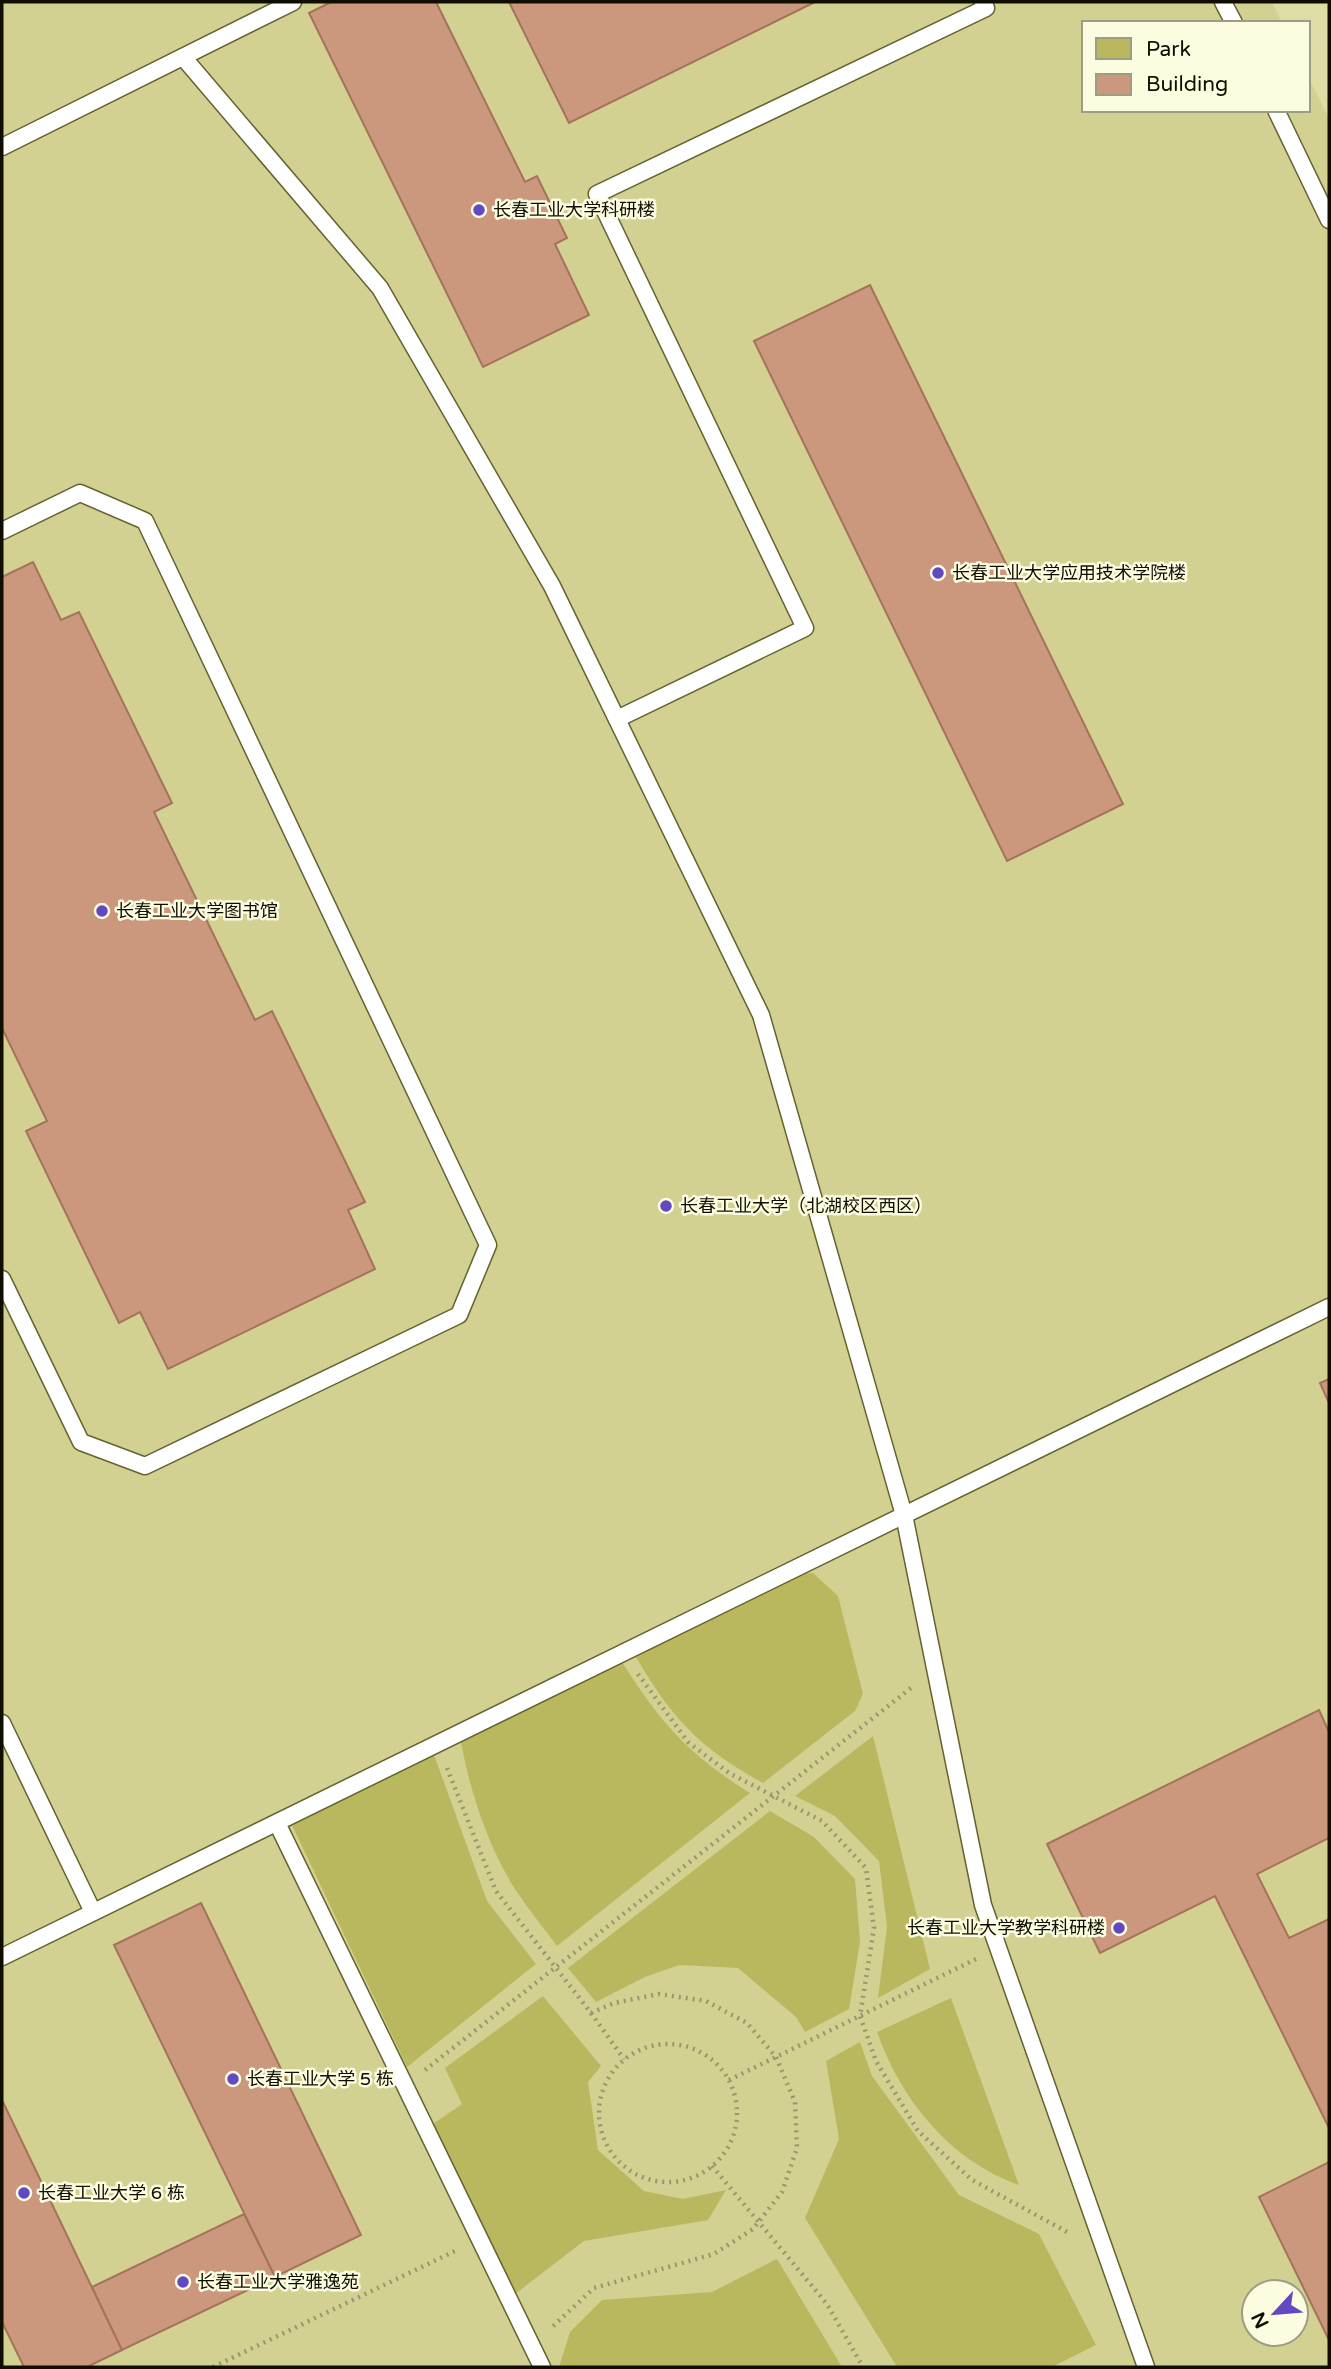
<svg xmlns="http://www.w3.org/2000/svg" width="1331" height="2369" font-family="'Varela Round','Noto Sans SC',sans-serif">
  <style>
    .built { fill: #d2d192; fill-rule: evenodd }
    .green { fill: #bab85f }
    .building { fill: #cb987e; stroke: #a4735a; stroke-width: 2 }
    .lines { fill: none; stroke-linecap: round; stroke-linejoin: round }
    .service-casing { stroke: #646330; stroke-width: 19 }
    .path { stroke: #98976d; stroke-width: 4.5; stroke-dasharray: 2 5; stroke-linecap: butt }
    .service { stroke: #fff; stroke-width: 16 }
    .poi-dot { fill: #6249c2; stroke: #fbfce0; stroke-width: 2.5 }
    .labels { text-anchor: middle; dominant-baseline: central; stroke-width: 5; stroke-linejoin: round; paint-order: stroke }
    .poi-label { font-size: 18px; fill: #0f0e00; stroke: #fbfce0; text-anchor: start }
  </style>
  <rect width="100%" height="100%" fill="#dddda5"/>
  <path class="built" d="M 2,2 L 1272,2 L 1282,23 L 1084,23 L 1084,110 L 1308,110 L 1308,76 L 1329,119 L 1329,2367 L 2,2367 ZM 1254,2292 L 1296,2292 L 1296,2334 L 1254,2334 Z"/>
  <g class="green">
    <path d="M 813,1573 L 838,1596 L 863,1694 L 855,1711 L 763,1783 C 700,1749 669,1716 634,1653 L 798,1574 Z"/>
    <path d="M 620,1659 C 661,1723 685,1752 750,1793 L 557,1946 C 543,1927 528,1909 515,1889 C 487,1845 469,1788 460,1737 Z"/>
    <polygon points="873,1736 930,1969 878,1998 887,1927 879,1861 835,1816 795,1796"/>
    <polygon points="433,1752 487,1901 536,1964 407,2067 290,1821"/>
    <polygon points="770,1811 814,1837 855,1879 860,1942 849,2009 805,2032 796,2017 738,1968 679,1965 645,1977 596,2002 568,1968"/>
    <polygon points="543,1996 601,2066 588,2082 598,2150 644,2191 683,2199 726,2190 708,2220 584,2241 515,2294 433,2124 462,2104 445,2068"/>
    <path d="M 951,1998 L 1019,2185 C 950,2161 901,2100 877,2032 Z"/>
    <polygon points="860,2042 872,2076 959,2195 1039,2234 1096,2345 1052,2367 897,2367 805,2218 839,2139 826,2061"/>
    <polygon points="777,2259 842,2367 559,2367 570,2332 602,2300 712,2292"/>
  </g>
  <g class="building">
    <polygon points="331,2 436,2 525,182 537,176 567,238 555,244 589,315 483,367 309,13"/>
    <polygon points="509,2 815,2 569,123"/>
    <polygon points="870,285 1123,804 1007,861 754,341"/>
    <polygon points="33,562 61,620 79,612 172,803 154,812 255,1020 272,1011 365,1202 348,1210 375,1269 168,1369 140,1312 119,1323 26,1131 47,1121 2,1028 2,577"/>
    <polygon points="1329,1379 1329,1403 1320,1383"/>
    <polygon points="1319,1710 1329,1732 1329,1838 1257,1874 1289,1938 1329,1919 1329,2128 1215,1896 1100,1953 1047,1844"/>
    <polygon points="201,1903 361,2235 275,2277 114,1945"/>
    <polygon points="2,2100 122,2350 87,2367 24,2367 2,2322"/>
    <polygon points="1329,2162 1329,2340 1259,2197"/>
    <polygon points="244,2214 275,2277 122,2350 92,2287"/>
  </g>
  <g class="lines">
    <g class="service-casing">
      <g id="service">
        <polyline points="1223,2 1234,23"/>
        <polyline points="183,57 380,288 552,586 761,1015 904,1515 983,1905 1146,2367"/>
        <polyline points="1276,110 1329,220"/>
        <polyline points="2,147 293,2"/>
        <polyline points="2,531 80,493 145,521 488,1245 459,1315 145,1466 81,1442 2,1279"/>
        <polyline points="617,719 805,628 597,194 986,8 983,2"/>
        <polyline points="2,1723 93,1912"/>
        <polyline points="277,1823 542,2367"/>
        <polyline points="2,1957 1329,1307"/>
      </g>
    </g>
    <g class="path">
      <polyline points="638,1674 688,1742 729,1773 822,1821 866,1868 874,1928 860,2016 876,2061 918,2131 972,2180 1069,2233"/>
      <polyline points="447,1768 496,1891 591,2013 614,2003 659,1994 706,2001 747,2023 776,2057 795,2102 797,2148 782,2192 753,2229 714,2254 594,2288 551,2328"/>
      <polyline points="591,2013 624,2059"/>
      <circle cx="668" cy="2113" r="69"/>
      <polyline points="425,2070 911,1688"/>
      <polyline points="729,2080 976,1959"/>
      <polyline points="712,2166 827,2304 863,2367"/>
      <polyline points="213,2367 455,2251"/>
    </g>
    <use href="#service" class="service"/>
  </g>
  <g class="poi-dot">
    <circle cx="479" cy="210" r="7"/>
    <circle cx="938" cy="573" r="7"/>
    <circle cx="102" cy="911" r="7"/>
    <circle cx="666" cy="1206" r="7"/>
    <circle cx="1119" cy="1928" r="7"/>
    <circle cx="233" cy="2079" r="7"/>
    <circle cx="24" cy="2193" r="7"/>
    <circle cx="183" cy="2282" r="7"/>
  </g>
  <g class="labels">
    <g class="poi-label">
      <text x="493" y="210">长春工业大学科研楼</text>
      <text x="952" y="573">长春工业大学应用技术学院楼</text>
      <text x="116" y="911">长春工业大学图书馆</text>
      <text x="680" y="1206">长春工业大学（北湖校区西区）</text>
      <text x="1105" y="1928" text-anchor="end">长春工业大学教学科研楼</text>
      <text x="247" y="2079">长春工业大学 5 栋</text>
      <text x="38" y="2193">长春工业大学 6 栋</text>
      <text x="197" y="2282">长春工业大学雅逸苑</text>
    </g>
  </g>
  <rect width="1331" height="2369" fill="none" stroke="#0f0e00" stroke-width="7"/>
  <rect x="1082" y="21" width="228" height="91" fill="#fbfce0" stroke="#9d9d86" stroke-width="2"/>
  <rect x="1096" y="38" width="35" height="21" fill="#bab85f" stroke="#9d9d86" stroke-width="2"/>
  <text x="1146" y="56" font-size="21" fill="#0f0e00">Park</text>
  <rect x="1096" y="74" width="35" height="21" fill="#cb987e" stroke="#9d9d86" stroke-width="2"/>
  <text x="1146" y="91" font-size="21" fill="#0f0e00">Building</text>
  <g transform="translate(1275 2313) rotate(244)"><circle r="33" fill="#fbfce0" stroke="#9d9d86" stroke-width="2"/>
  <path d="M0-5L12 26L0 18L-12 26Z" fill="#6249c2"/>
  <text y="-10" font-size="19" font-weight="bold" text-anchor="middle" fill="#0f0e00">N</text>
  </g>
</svg>
